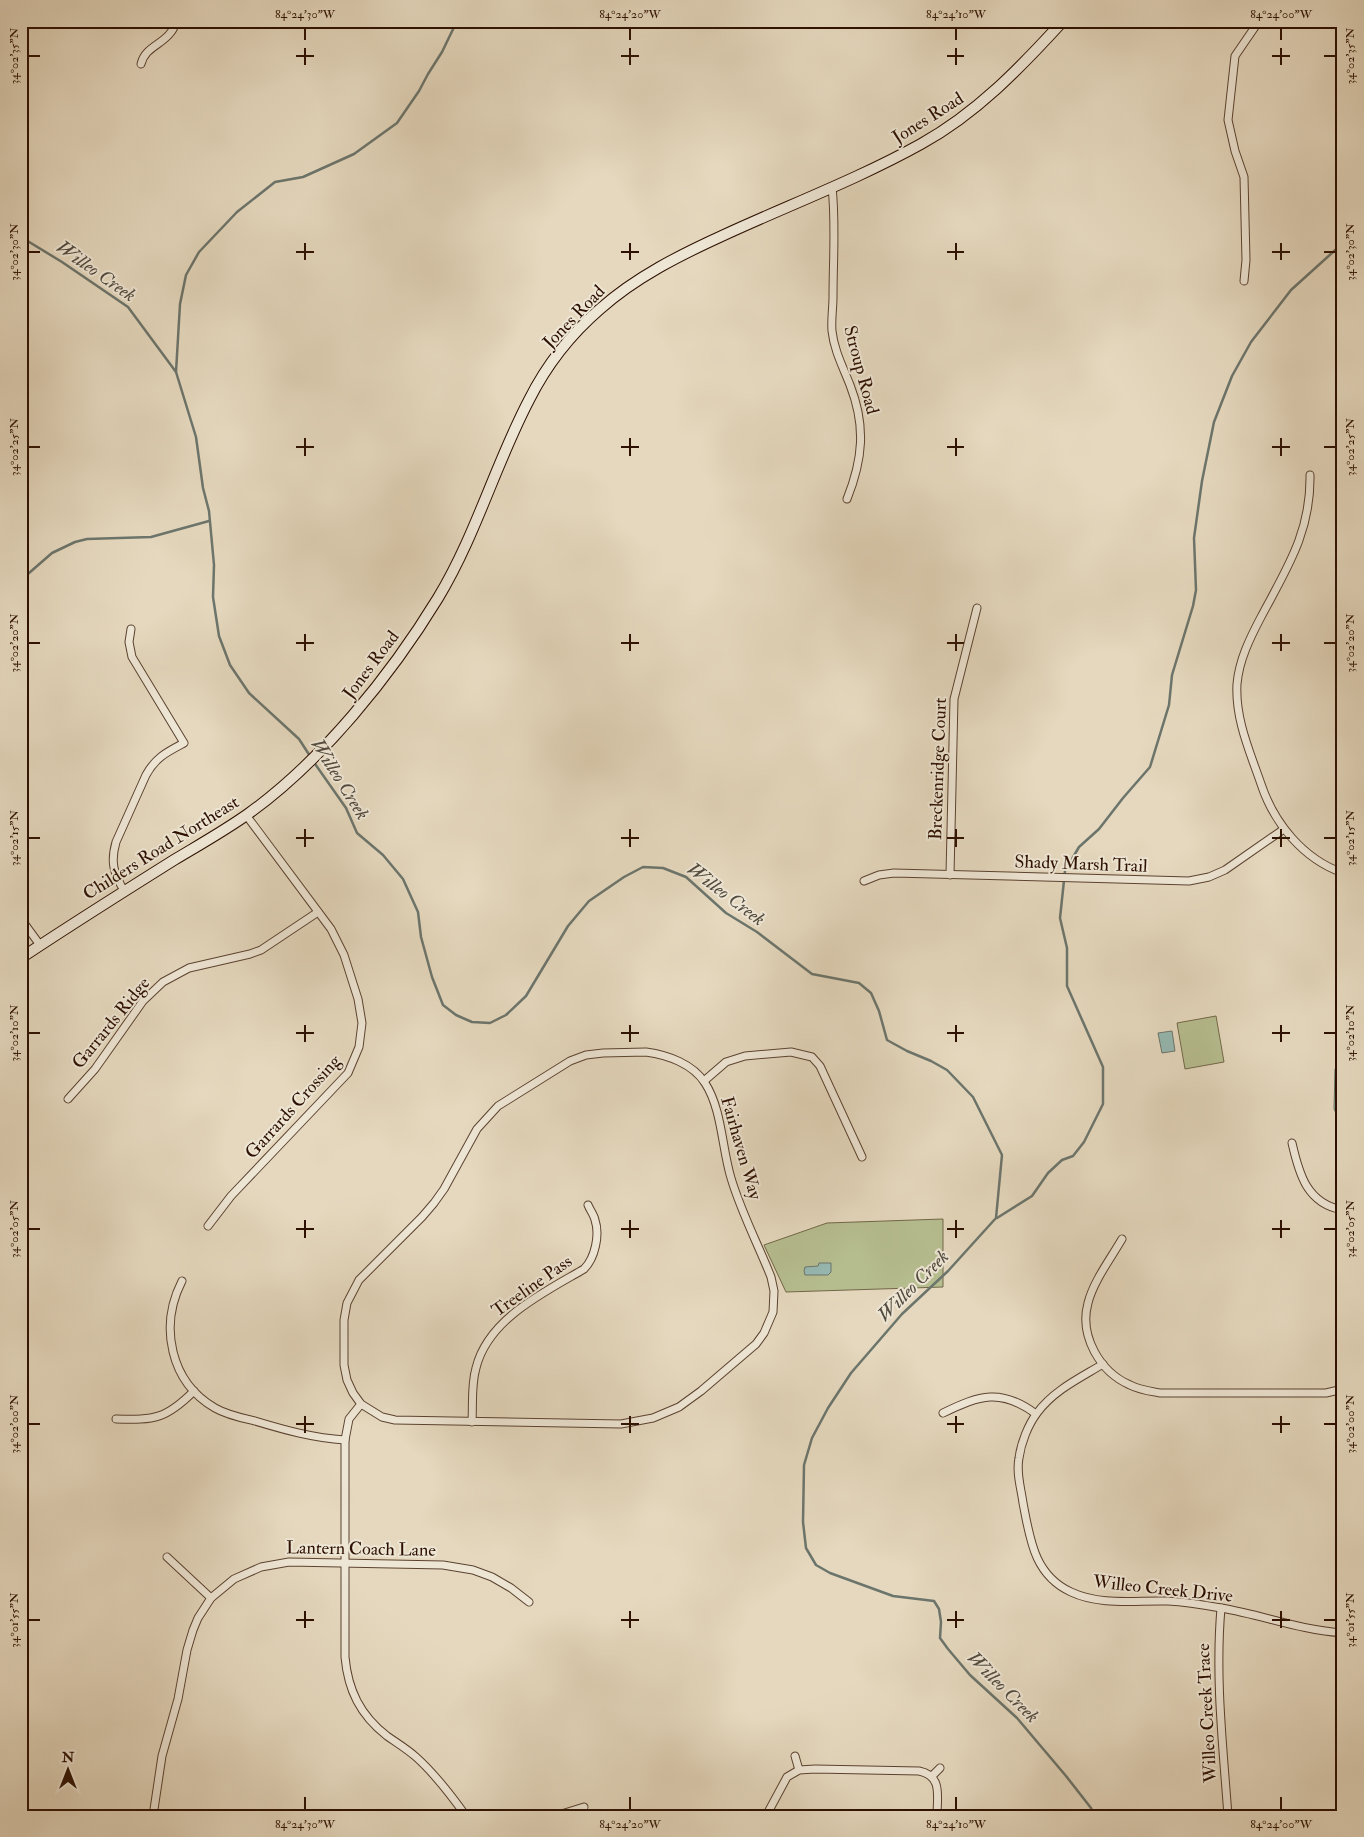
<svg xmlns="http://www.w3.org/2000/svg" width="1364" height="1837" font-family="'IM FELL Double Pica',serif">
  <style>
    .green { fill: #b6be90; stroke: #726748 }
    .water { fill: #96b9b3; stroke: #6c756c }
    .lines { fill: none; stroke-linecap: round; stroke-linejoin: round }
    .stream { stroke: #6c756c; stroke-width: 2.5 }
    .street-casing { stroke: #5b4230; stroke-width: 9 }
    .secondary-casing { stroke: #2d1001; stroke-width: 12 }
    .street { stroke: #eee6d5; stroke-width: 7 }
    .secondary { stroke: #eee6d5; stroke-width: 10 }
    .ticks { fill: none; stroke: #2d1001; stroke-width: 2 }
    .labels { text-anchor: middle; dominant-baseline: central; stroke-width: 4; stroke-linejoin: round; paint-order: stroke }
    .street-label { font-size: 18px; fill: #2d1001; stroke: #eee6d5 }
    .water-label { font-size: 19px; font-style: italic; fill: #524b3f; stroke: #eee6d5 }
    .neatline { fill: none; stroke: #2d1001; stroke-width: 2 }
    .ticks-label { font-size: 12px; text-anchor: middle; fill: #2d1001 }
  </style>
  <rect width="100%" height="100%" fill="#e5d8be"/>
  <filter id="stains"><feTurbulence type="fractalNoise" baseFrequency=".004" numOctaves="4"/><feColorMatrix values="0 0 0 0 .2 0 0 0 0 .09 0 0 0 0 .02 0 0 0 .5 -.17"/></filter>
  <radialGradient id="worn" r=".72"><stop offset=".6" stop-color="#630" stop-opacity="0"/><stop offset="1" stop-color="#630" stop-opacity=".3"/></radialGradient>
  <g class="green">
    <polygon points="1216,1016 1224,1062 1185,1069 1177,1023"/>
    <polygon points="943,1219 943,1287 786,1292 764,1245 827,1223"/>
  </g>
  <g class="water">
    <polygon points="1172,1031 1175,1051 1162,1053 1158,1033"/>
    <polygon points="1343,1062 1343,1121 1340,1121 1334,1109 1335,1069 1339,1064"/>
    <polygon points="819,1263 831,1263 831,1272 828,1275 805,1275 804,1271 805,1267 818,1266"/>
  </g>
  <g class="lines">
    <g class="stream">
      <polyline points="21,237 62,262 128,307 176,372 196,437 203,488 209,511 214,565 213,597 219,636 230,665 249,693 299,739 310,756"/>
      <polyline points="176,372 180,304 186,275 199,252 237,212 275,182 303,177 354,154 397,123 419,91 428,74 442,52 457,21"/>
      <polyline points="21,580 52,553 75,542 87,539 151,537 209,521"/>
      <polyline points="313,761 346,808 357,833 383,855 403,879 418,912 421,937 432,977 443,1005 456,1015 472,1022 490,1023 506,1015 526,996 568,926 589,901 624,877 643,867 663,868 686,877 726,913 757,932 812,974 859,983 871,993 879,1011 887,1040 907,1051 931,1061 947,1070 973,1097 1002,1155 996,1218 948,1271 902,1314 851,1373 828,1408 812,1438 804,1465 803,1522 806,1548 816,1565 830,1573 893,1596 934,1601 939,1609 941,1622 940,1638 948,1649 970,1675 1017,1718 1066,1776 1091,1808 1094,1816"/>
      <polyline points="997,1218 1032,1196 1048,1173 1062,1160 1073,1156 1084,1142 1103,1104 1103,1067 1067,986 1067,948 1060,918 1065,871 1079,847 1099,829 1123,798 1150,767 1169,705 1172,675 1193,606 1196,590 1194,538 1202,481 1214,422 1232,376 1251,342 1291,290 1343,243"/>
    </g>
    <g class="street-casing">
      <g id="street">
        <path d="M 141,64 C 145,47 162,45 171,32 C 174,29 175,25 176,21"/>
        <path d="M 832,187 C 836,223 833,260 833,297 C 833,308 831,320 832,331 C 834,350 843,367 850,385 C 866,426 863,459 847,499"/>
        <polyline points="1244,281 1246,260 1244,177 1235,151 1228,120 1235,56 1259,21"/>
        <path d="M 1310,475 C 1311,532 1287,568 1261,617 C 1250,638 1239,660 1237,684 C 1235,719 1250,752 1261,784 C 1274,823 1303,859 1343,873"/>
        <polyline points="950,875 954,699 977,608"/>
        <polyline points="864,881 879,875 894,873 1189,881 1209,877 1225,870 1284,829"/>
        <path d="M 124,891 C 114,873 110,863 116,842 L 146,775 C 156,757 167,752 184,743 L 132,657 L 129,642 L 131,629"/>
        <polyline points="21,919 40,945"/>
        <path d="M 646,1052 C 668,1055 693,1064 705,1083 C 722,1109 722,1149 731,1178 C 741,1212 758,1244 771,1277 L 774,1291 L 773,1312 L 764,1333 L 756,1344 L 701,1391 L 679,1407 L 653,1418 L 621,1424 L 395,1420 L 382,1417 L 361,1404 L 353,1393 L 347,1380 L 344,1365 L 344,1320 L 347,1303 L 359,1280 L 422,1217 L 434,1203 L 444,1189 L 477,1129 L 498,1106 L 570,1061 L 586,1055 L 603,1053 Z"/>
        <polyline points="704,1081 726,1062 745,1056 791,1052 812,1057 820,1066 862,1157"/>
        <polyline points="68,1099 95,1069 143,1001 163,982 189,968 250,954 261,950 318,912"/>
        <path d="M 1292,1143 C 1299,1174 1307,1204 1343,1210"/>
        <polyline points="208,1226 231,1196 348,1073 359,1047 362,1023 358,999 344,955 331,929 246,815"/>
        <path d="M 1122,1239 C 1111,1258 1093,1282 1088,1303 C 1079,1336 1100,1372 1130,1385 C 1140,1390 1149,1391 1160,1393 L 1326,1393 L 1343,1389"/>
        <path d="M 182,1281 C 159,1326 170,1382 215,1408 C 227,1415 242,1418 255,1421 C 285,1430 313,1438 345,1440"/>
        <path d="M 1103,1364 C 1080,1378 1054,1390 1037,1413 C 1028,1425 1021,1443 1019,1458 C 1016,1473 1021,1488 1023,1503 C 1030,1539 1034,1575 1071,1592 C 1101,1606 1136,1600 1168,1601 C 1185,1602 1204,1605 1221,1608 C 1263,1615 1299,1630 1343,1633"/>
        <path d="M 361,1404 L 349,1419 L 345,1440 L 345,1657 C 348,1690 360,1715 387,1736 C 397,1743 407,1749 416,1757 C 435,1774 451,1795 466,1816"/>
        <path d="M 943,1413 C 980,1395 1001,1388 1036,1414"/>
        <path d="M 116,1419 C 155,1420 166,1419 194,1391"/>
        <path d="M 472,1422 C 473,1404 471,1385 476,1368 C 488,1319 543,1293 584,1269 C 595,1258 600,1235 595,1220 C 594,1215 590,1210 588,1205"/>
        <polyline points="167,1557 211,1598"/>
        <path d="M 1221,1608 C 1215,1678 1223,1746 1228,1816"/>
        <polyline points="21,1729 21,1743"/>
        <polyline points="795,1756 799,1770"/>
        <polyline points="932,1776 940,1768"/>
        <polyline points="153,1816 162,1756 178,1699 187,1650 193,1630 198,1618 211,1598 234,1579 261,1567 289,1562 443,1565 473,1570 492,1577 511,1588 529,1602"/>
        <polyline points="555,1816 584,1807"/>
        <path d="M 766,1816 L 787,1777 L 799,1770 L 815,1769 L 919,1771 C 943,1776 937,1796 937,1816"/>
      </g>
    </g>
    <g class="secondary-casing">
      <path id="secondary" d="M 21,958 C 72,924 123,892 174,860 C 199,845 224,831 248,814 C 322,761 391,675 438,598 C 476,535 495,465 529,400 C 546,366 571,334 600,309 C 636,277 680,255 724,235 C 789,205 858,179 921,144 C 977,113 1020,68 1063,21"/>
    </g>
    <use href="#street" class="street"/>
    <use href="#secondary" class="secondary"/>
  </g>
  <path class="ticks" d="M 305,28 L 305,40M 630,28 L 630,40M 956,28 L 956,40M 1281,28 L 1281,40M 305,48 L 305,65M 630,48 L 630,65M 956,48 L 956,65M 1281,48 L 1281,65M 28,56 L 40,56M 296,56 L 314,56M 621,56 L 639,56M 947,56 L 964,56M 1272,56 L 1290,56M 1324,56 L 1336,56M 305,243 L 305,260M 630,243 L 630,260M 956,243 L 956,260M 1281,243 L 1281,260M 28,252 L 40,252M 296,252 L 314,252M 621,252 L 639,252M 947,252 L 964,252M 1272,252 L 1290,252M 1324,252 L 1336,252M 305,438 L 305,456M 630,438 L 630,456M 956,438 L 956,456M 1281,438 L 1281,456M 28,447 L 40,447M 296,447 L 314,447M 621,447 L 639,447M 947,447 L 964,447M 1272,447 L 1290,447M 1324,447 L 1336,447M 305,634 L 305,651M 630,634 L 630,651M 956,634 L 956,651M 1281,634 L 1281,651M 28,643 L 40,643M 296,643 L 314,643M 621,643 L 639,643M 947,643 L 964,643M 1272,643 L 1290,643M 1324,643 L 1336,643M 305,829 L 305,847M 630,829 L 630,847M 956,829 L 956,847M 1281,829 L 1281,847M 28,838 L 40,838M 296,838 L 314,838M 621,838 L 639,838M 947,838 L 964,838M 1272,838 L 1290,838M 1324,838 L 1336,838M 305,1025 L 305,1042M 630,1025 L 630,1042M 956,1025 L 956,1042M 1281,1025 L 1281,1042M 28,1033 L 40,1033M 296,1033 L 314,1033M 621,1033 L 639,1033M 947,1033 L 964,1033M 1272,1033 L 1290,1033M 1324,1033 L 1336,1033M 305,1220 L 305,1238M 630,1220 L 630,1238M 956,1220 L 956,1238M 1281,1220 L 1281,1238M 28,1229 L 40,1229M 296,1229 L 314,1229M 621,1229 L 639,1229M 947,1229 L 964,1229M 1272,1229 L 1290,1229M 1324,1229 L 1336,1229M 305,1416 L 305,1433M 630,1416 L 630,1433M 956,1416 L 956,1433M 1281,1416 L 1281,1433M 28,1424 L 40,1424M 296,1424 L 314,1424M 621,1424 L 639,1424M 947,1424 L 964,1424M 1272,1424 L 1290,1424M 1324,1424 L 1336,1424M 305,1611 L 305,1628M 630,1611 L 630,1628M 956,1611 L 956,1628M 1281,1611 L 1281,1628M 28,1620 L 40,1620M 296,1620 L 314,1620M 621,1620 L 639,1620M 947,1620 L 964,1620M 1272,1620 L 1290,1620M 1324,1620 L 1336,1620M 305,1797 L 305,1810M 630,1797 L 630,1810M 956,1797 L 956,1810M 1281,1797 L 1281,1810"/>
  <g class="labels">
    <g class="street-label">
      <text transform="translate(928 118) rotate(-32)">Jones Road</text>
      <text transform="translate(574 317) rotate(-46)">Jones Road</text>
      <text transform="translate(861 370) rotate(75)">Stroup Road</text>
      <text transform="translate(371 665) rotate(-53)">Jones Road</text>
      <text transform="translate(938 769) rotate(-88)">Breckenridge Court</text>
      <text transform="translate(161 848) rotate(-32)">Childers Road Northeast</text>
      <text transform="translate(1081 864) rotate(2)">Shady Marsh Trail</text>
      <text transform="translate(111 1023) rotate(-51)">Garrards Ridge</text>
      <text transform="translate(293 1107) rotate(-48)">Garrards Crossing</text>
      <text transform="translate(741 1148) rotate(74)">Fairhaven Way</text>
      <text transform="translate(532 1286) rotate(-35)">Treeline Pass</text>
      <text transform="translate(361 1549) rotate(1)">Lantern Coach Lane</text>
      <text transform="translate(1163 1589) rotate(6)">Willeo Creek Drive</text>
      <text transform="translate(1207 1713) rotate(-93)">Willeo Creek Trace</text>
    </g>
    <g class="water-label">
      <text transform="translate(96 271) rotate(35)">Willeo Creek</text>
      <text transform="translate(340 779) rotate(58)">Willeo Creek</text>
      <text transform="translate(726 894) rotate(37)">Willeo Creek</text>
      <text transform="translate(913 1286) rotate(-45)">Willeo Creek</text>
      <text transform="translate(1003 1687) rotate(45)">Willeo Creek</text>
    </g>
  </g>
  <rect width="1364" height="1837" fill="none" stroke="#e5d8be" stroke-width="55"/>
  <g transform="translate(68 1770)" stroke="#eee6d5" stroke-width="4" paint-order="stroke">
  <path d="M0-4L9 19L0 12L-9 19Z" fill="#2d1001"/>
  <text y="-8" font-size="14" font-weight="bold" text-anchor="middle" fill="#2d1001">N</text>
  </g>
  <rect x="28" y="28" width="1308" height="1782" class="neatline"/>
  <g class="ticks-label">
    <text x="305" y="18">84°24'30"W</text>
    <text x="630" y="18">84°24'20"W</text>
    <text x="956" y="18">84°24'10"W</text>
    <text x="1281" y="18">84°24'00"W</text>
    <text transform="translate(14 56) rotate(-90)" y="4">34°02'35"N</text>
    <text transform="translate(1350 56) rotate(-90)" y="4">34°02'35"N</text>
    <text transform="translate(14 252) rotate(-90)" y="4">34°02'30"N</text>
    <text transform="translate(1350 252) rotate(-90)" y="4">34°02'30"N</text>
    <text transform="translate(14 447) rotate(-90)" y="4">34°02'25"N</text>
    <text transform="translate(1350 447) rotate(-90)" y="4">34°02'25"N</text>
    <text transform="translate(14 643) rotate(-90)" y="4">34°02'20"N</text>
    <text transform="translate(1350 643) rotate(-90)" y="4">34°02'20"N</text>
    <text transform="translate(14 838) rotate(-90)" y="4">34°02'15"N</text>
    <text transform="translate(1350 838) rotate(-90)" y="4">34°02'15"N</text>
    <text transform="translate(14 1033) rotate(-90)" y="4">34°02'10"N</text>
    <text transform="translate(1350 1033) rotate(-90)" y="4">34°02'10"N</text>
    <text transform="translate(14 1229) rotate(-90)" y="4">34°02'05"N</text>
    <text transform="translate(1350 1229) rotate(-90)" y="4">34°02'05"N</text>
    <text transform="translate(14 1424) rotate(-90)" y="4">34°02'00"N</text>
    <text transform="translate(1350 1424) rotate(-90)" y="4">34°02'00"N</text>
    <text transform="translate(14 1620) rotate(-90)" y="4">34°01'55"N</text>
    <text transform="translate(1350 1620) rotate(-90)" y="4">34°01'55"N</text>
    <text x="305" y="1828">84°24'30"W</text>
    <text x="630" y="1828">84°24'20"W</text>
    <text x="956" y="1828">84°24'10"W</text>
    <text x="1281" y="1828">84°24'00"W</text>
  </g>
  <rect width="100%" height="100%" filter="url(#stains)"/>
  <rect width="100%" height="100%" fill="url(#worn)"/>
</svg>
